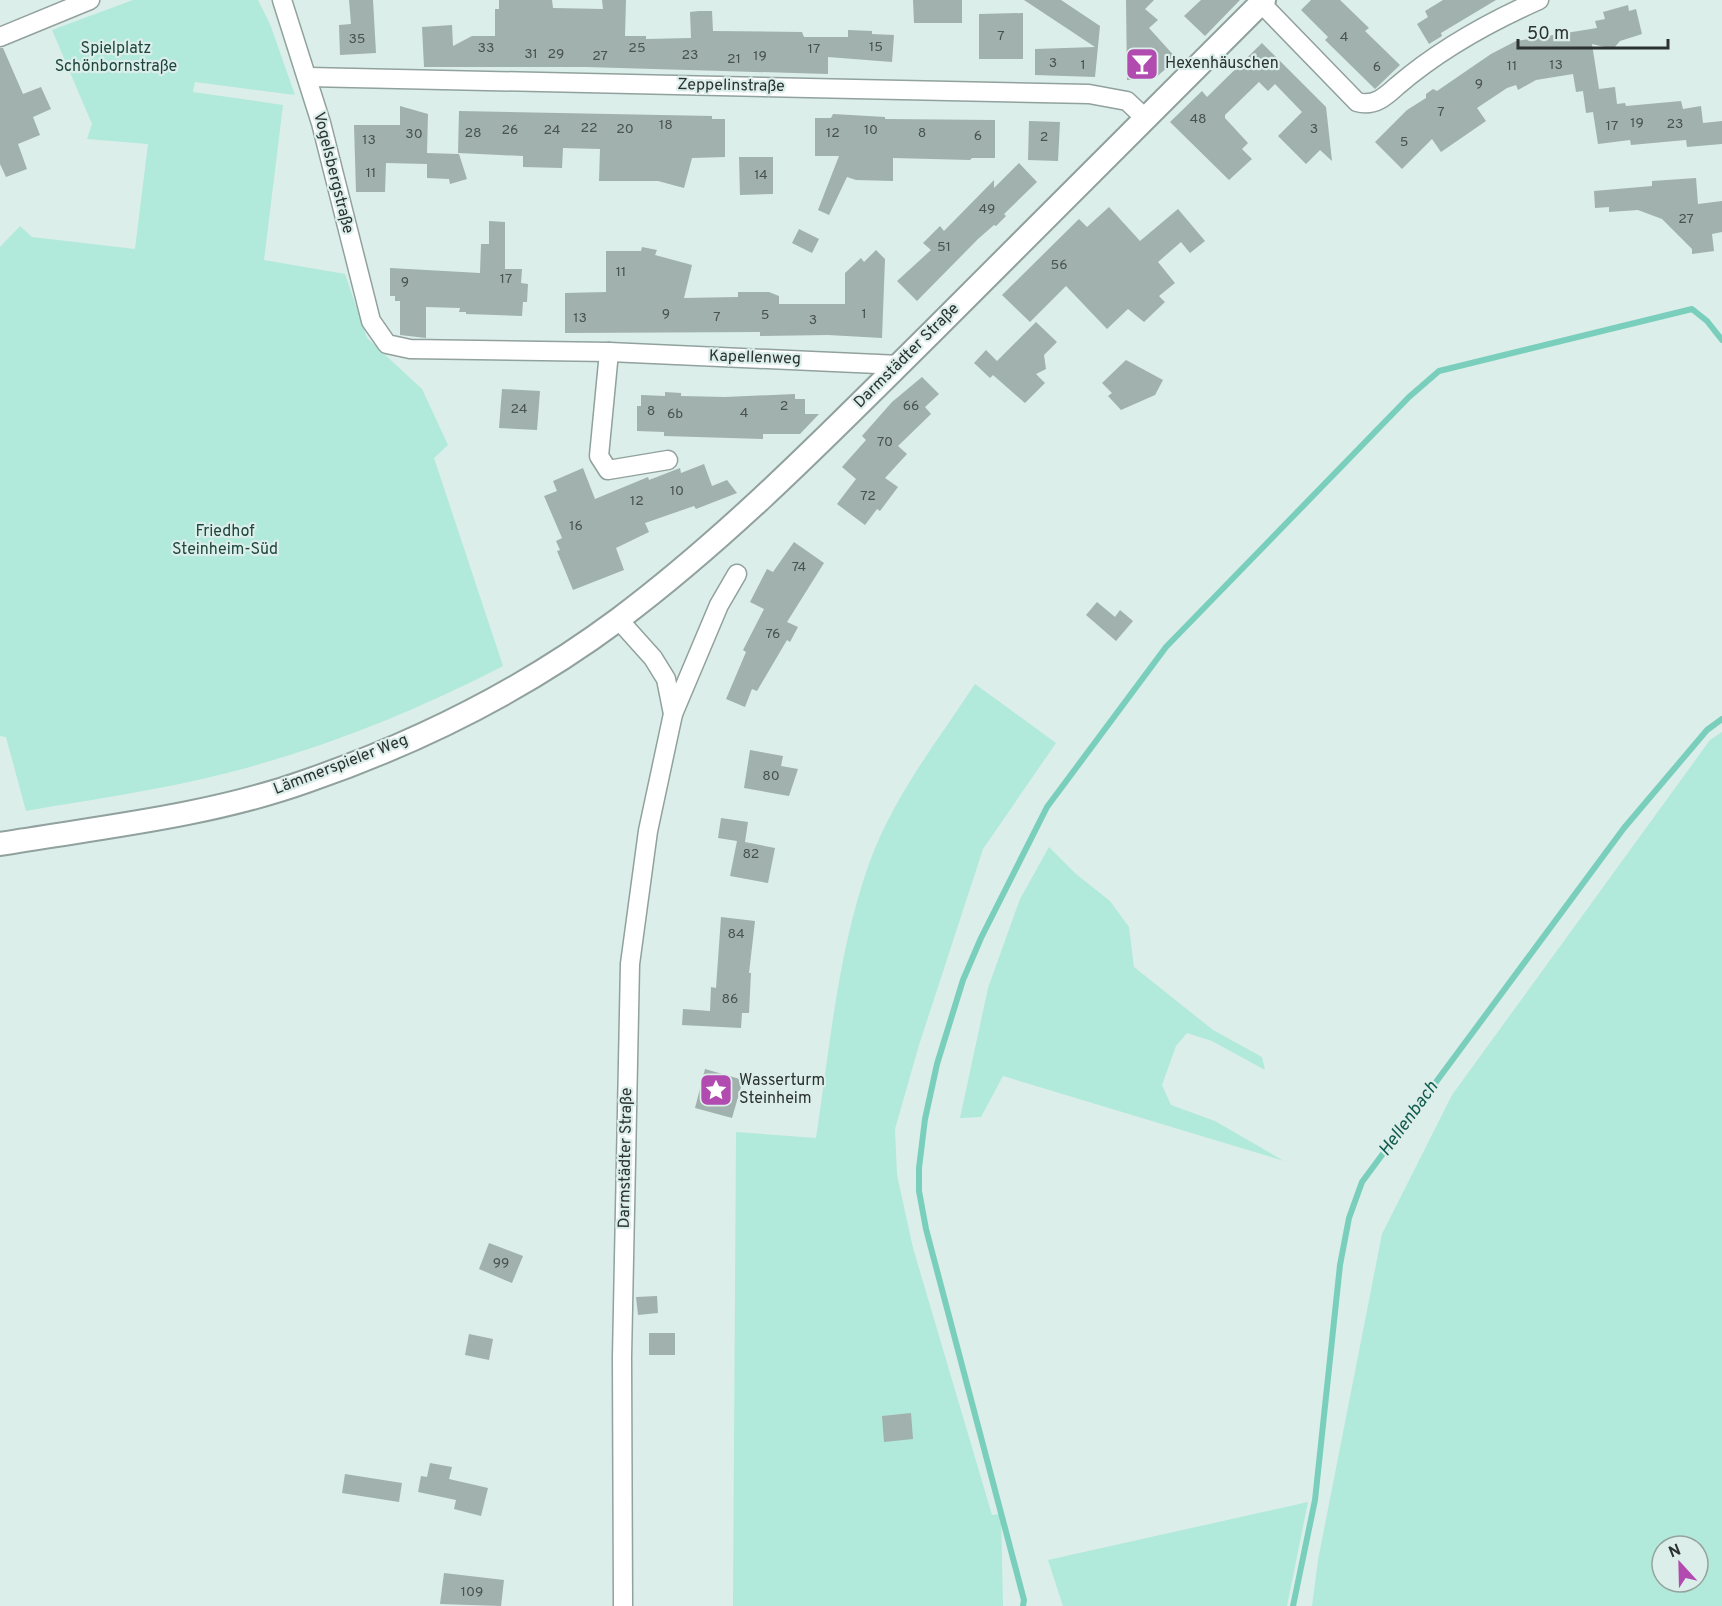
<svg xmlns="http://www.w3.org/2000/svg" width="1722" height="1606" font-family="Overpass,sans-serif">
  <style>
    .green { fill: #b1e9db; fill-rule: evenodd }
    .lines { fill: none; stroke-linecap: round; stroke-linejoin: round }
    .stream { stroke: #79cfbc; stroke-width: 6 }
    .building { fill: #a1b1ad }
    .minor-casing { stroke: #91a19d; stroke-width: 21 }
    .tertiary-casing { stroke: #91a19d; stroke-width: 26 }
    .minor { stroke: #fff; stroke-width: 18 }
    .tertiary { stroke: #fff; stroke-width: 22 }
    .labels { text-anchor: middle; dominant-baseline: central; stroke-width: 4.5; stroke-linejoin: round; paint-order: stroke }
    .number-label { font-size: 14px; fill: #48524f }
    .park-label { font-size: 16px; fill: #1e463e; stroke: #dceee9 }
    .poi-label { font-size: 16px; fill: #2b3230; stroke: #dceee9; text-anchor: start }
    .street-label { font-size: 16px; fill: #2b3230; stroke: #dceee9 }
    .water-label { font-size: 18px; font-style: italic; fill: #115a4e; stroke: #dceee9 }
  </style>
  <rect width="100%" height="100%" fill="#dceee9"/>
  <g class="green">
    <path d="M 133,0 L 258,0 L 270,24 L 295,95 L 195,82 L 193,92 L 283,105 L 264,260 L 345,274 L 367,338 L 422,389 L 448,445 L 434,458 L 503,666 C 414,712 324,748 227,773 C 161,790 93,799 26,811 L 6,737 L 0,736 L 0,247 L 20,226 L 32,237 L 135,249 L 148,144 L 87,139 L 92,124 L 52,30 Z"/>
    <path d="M 975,684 L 1056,743 L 983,849 L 919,1045 L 895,1129 L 897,1175 L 913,1248 L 992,1515 L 1001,1514 L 1003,1606 L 733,1606 L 736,1132 L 816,1138 C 830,1046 838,949 870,861 C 894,796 938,740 975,684 Z"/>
    <path d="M 1722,732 L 1722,1606 L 1312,1606 L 1318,1560 L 1382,1234 L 1452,1095 L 1710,740 ZM 1662,1546 L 1698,1546 L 1698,1582 L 1662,1582 Z"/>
    <polygon points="1049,847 1076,874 1110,901 1129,927 1134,967 1213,1030 1262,1057 1265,1070 1212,1041 1187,1033 1176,1046 1162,1085 1171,1105 1215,1121 1284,1161 1003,1076 981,1117 960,1118 988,988 1020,899"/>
    <polygon points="1308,1502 1287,1606 1063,1606 1048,1560"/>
  </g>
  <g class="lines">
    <g class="stream">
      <polyline points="1023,1606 1024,1600 926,1229 919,1191 919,1168 925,1119 937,1064 963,980 981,938 1047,807 1166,647 1409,397 1439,371 1692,309 1707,321 1722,340"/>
      <polyline points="1293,1606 1315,1500 1340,1265 1349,1218 1362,1182 1624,828 1707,730 1722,719"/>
    </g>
  </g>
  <g class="building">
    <polygon points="349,0 373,0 376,53 340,55 339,25 351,24"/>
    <polygon points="499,0 552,0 553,8 603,9 602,0 626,0 625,36 646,36 646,39 691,38 690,12 699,11 712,11 713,31 802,32 804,37 848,37 848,30 872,31 872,34 894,35 892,62 828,57 828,74 586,67 424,67 422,27 452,25 453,46 472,36 495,36 495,9 499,9"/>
    <polygon points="913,0 962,0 962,23 914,23"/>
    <polygon points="1024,0 1061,0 1100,26 1095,77 1035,75 1035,49 1095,47"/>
    <polygon points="1126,0 1154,0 1145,9 1158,20 1149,28 1177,59 1154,79 1127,80"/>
    <polygon points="1201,0 1240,0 1205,36 1184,16"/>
    <polygon points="1311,0 1340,0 1369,28 1365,31 1400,65 1375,89 1325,40 1328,37 1301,10"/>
    <polygon points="1443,0 1496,0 1441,33 1442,36 1429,44 1417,24 1428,17 1425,11"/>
    <polygon points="1628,5 1629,11 1636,9 1642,34 1620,41 1613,49 1592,44 1599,89 1615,87 1617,104 1625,103 1626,106 1681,101 1683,109 1701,106 1703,123 1722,121 1722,144 1687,147 1686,140 1631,145 1630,140 1598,144 1593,112 1586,113 1583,91 1576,92 1573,74 1536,80 1518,90 1516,85 1507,88 1477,108 1486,121 1441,152 1432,139 1402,169 1375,142 1407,110 1426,98 1426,94 1433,89 1437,91 1491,54 1516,41 1597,28 1595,21 1605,19 1603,12"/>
    <polygon points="1023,13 1023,59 979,59 979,14"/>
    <polygon points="1262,43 1326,107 1332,161 1320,150 1306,164 1278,136 1302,112 1275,84 1268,91 1259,82 1225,115 1225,118 1248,143 1242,149 1252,159 1229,180 1170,122 1202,91 1207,97"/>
    <polygon points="0,48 3,48 23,94 41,87 51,109 33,117 40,135 18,144 27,169 6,177 0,164"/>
    <polygon points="400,106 428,114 427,153 459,154 467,179 450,184 449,179 427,178 427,164 386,163 385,192 356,192 354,125 400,125"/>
    <polygon points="459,111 712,116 712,119 725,119 725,157 692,158 684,188 658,181 599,181 600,149 563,148 562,168 523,167 523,156 458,153"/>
    <polygon points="833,114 885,117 885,119 995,120 995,158 972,158 970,160 893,158 893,181 856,180 847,177 829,215 818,210 839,156 815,156 815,118 831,118"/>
    <polygon points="1029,121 1060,122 1058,161 1028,160"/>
    <polygon points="739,157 773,157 773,194 740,195"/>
    <polygon points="1019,163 1037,182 1004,214 1006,216 996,226 994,225 978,239 917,301 897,281 931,250 923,243 940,226 944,231 994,180 994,188"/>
    <polygon points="1696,178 1698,204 1722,201 1722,232 1712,234 1714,251 1692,254 1692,249 1662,219 1638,210 1609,212 1609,207 1595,208 1594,191 1652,186 1652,181"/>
    <polygon points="1109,207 1140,241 1178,209 1205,241 1190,253 1181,242 1158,262 1175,283 1159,296 1165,302 1144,322 1128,309 1107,329 1066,286 1030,322 1002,295 1079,219 1087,227"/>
    <polygon points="489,221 505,222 505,269 522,269 521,283 528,284 527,302 523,302 522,316 466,314 466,312 459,312 460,308 426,307 426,338 400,335 400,301 395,301 395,296 390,296 390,268 480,273 481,244 489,244"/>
    <polygon points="799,229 819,239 812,253 792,243"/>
    <polygon points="642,247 657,250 655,255 692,265 684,298 738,297 738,292 769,292 779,296 779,304 845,304 845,273 861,258 864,262 876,250 885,259 882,338 828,335 760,336 760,332 565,333 565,293 606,292 606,251 641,251"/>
    <polygon points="1036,322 1057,342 1044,355 1046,369 1036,374 1045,383 1025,403 993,375 990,378 974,363 986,350 997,361"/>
    <polygon points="1126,360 1163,380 1155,395 1121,410 1108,396 1112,393 1102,383"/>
    <polygon points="922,377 939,394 925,407 931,414 898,446 907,454 885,478 898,487 880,511 877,509 865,525 837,504 856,479 842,467 866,440 862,436 892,402"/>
    <polygon points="502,389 540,391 537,430 499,428"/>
    <polygon points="665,392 681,393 681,396 725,397 795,394 795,399 805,399 805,414 819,414 800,434 763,434 763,439 664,436 664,432 637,431 637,406 641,406 641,395 665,396"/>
    <polygon points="704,464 712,486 727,480 737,493 696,509 694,506 645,523 649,532 616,548 624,570 573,590 557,551 560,550 556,541 562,538 544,496 557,491 553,481 583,468 595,499 648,477 649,480 680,468 681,473"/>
    <polygon points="794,542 824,563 787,622 798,627 790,642 787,640 757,691 752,689 745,707 726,699 746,652 743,650 764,609 750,602 767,569 773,572"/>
    <polygon points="1097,602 1115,617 1120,610 1133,621 1116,641 1086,615"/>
    <polygon points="750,750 783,756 781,766 798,769 789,796 744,788"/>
    <polygon points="721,818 748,822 745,842 775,848 768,883 730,876 737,841 718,838"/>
    <polygon points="721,917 755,921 749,973 751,973 749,1013 742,1013 741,1028 682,1025 683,1009 710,1011 711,987 716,988"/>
    <polygon points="705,1069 743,1080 732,1118 695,1108"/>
    <polygon points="489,1243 523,1256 512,1283 479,1269"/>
    <polygon points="657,1296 658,1313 638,1315 636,1297"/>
    <rect x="649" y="1333" width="26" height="22"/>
    <polygon points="469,1334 493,1339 489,1360 465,1355"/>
    <polygon points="911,1413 913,1439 884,1442 882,1416"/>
    <polygon points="430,1463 452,1467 449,1479 488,1488 481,1516 454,1509 456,1500 418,1492 421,1476 427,1477"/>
    <polygon points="345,1474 402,1483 399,1502 342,1493"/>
    <polygon points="444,1573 504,1580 501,1606 440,1604"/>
  </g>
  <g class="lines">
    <g class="minor-casing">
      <g id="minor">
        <polyline points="282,0 321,123 371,321 387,344 410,349 609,352 900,365"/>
        <path d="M 1258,0 L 1357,102 C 1374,107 1385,97 1397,86 C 1440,49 1487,23 1539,0"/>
        <polyline points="0,37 90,0"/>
        <polyline points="308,77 1089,94 1127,101 1146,119"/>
        <polyline points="609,352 599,456 608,470 668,460"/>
        <polyline points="618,619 653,658 666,679 673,714 648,831 630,964 622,1357 623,1606"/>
        <polyline points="673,714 719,605 737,574"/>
      </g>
    </g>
    <g class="tertiary-casing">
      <path id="tertiary" d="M 0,844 C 102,827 209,816 307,781 C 417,743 525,689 619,619 C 732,534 831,432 931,333 C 1042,222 1153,111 1264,0"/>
    </g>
    <use href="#minor" class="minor"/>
    <use href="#tertiary" class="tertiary"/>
  </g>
  <defs>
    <g id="bar-square" transform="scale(1.725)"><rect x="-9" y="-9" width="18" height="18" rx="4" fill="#b14baf" stroke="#dceee9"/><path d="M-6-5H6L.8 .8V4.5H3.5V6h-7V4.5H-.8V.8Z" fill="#fff"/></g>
    <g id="sight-square" transform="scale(1.725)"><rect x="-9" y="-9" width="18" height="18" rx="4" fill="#b14baf" stroke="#dceee9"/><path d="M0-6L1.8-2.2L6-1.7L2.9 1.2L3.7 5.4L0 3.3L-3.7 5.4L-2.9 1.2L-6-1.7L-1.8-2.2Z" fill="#fff"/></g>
  </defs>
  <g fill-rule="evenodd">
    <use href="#bar-square" x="1142" y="64"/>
    <use href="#sight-square" x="716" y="1090"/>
  </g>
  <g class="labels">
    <g class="number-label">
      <text x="1001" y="36">7</text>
      <text x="1344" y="37">4</text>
      <text x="357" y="39">35</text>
      <text x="876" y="47">15</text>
      <text x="486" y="48">33</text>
      <text x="637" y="48">25</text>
      <text x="814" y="49">17</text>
      <text x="531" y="54">31</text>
      <text x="556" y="54">29</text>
      <text x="690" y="55">23</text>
      <text x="600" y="56">27</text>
      <text x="760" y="56">19</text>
      <text x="734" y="59">21</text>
      <text x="1053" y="63">3</text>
      <text x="1083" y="65">1</text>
      <text x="1556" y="65">13</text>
      <text x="1512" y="66">11</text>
      <text x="1377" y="67">6</text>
      <text x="1479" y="84">9</text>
      <text x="1441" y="112">7</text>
      <text x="1198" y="119">48</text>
      <text x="1637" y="123">19</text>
      <text x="1675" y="124">23</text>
      <text x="666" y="125">18</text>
      <text x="1612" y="126">17</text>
      <text x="589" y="128">22</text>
      <text x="625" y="129">20</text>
      <text x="1314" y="129">3</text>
      <text x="510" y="130">26</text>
      <text x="552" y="130">24</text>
      <text x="871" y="130">10</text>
      <text x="473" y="133">28</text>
      <text x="833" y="133">12</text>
      <text x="922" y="133">8</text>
      <text x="414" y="134">30</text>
      <text x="978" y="136">6</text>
      <text x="1044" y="137">2</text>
      <text x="369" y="140">13</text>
      <text x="1404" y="142">5</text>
      <text x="371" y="173">11</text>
      <text x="761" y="175">14</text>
      <text x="987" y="209">49</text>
      <text x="1686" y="219">27</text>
      <text x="944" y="247">51</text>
      <text x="1059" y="265">56</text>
      <text x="621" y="272">11</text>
      <text x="506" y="279">17</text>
      <text x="405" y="282">9</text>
      <text x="666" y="314">9</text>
      <text x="864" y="314">1</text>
      <text x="765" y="315">5</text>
      <text x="717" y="317">7</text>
      <text x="580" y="318">13</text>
      <text x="813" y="320">3</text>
      <text x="784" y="406">2</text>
      <text x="911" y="406">66</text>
      <text x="519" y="409">24</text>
      <text x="651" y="411">8</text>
      <text x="744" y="413">4</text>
      <text x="675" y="414">6b</text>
      <text x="885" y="442">70</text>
      <text x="677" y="491">10</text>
      <text x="868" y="496">72</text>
      <text x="637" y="501">12</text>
      <text x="576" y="526">16</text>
      <text x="799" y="567">74</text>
      <text x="773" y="634">76</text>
      <text x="771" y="776">80</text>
      <text x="751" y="854">82</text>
      <text x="736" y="934">84</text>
      <text x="730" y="999">86</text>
      <text x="501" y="1263">99</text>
      <text x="472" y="1592">109</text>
    </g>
    <g class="park-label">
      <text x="116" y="49">Spielplatz<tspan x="116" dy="18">Schönbornstraße</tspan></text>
      <text x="225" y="532">Friedhof<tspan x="225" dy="18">Steinheim-Süd</tspan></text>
    </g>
    <g class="poi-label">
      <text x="1165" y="64">Hexenhäuschen</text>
      <text x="739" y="1081">Wasserturm<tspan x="739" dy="18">Steinheim</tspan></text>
    </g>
    <g class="street-label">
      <text transform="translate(731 86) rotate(1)">Zeppelinstraße</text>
      <text transform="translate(333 173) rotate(76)">Vogelsbergstraße</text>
      <text transform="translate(907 356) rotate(-45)">Darmstädter Straße</text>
      <text transform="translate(755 358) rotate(2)">Kapellenweg</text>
      <text transform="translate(341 765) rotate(-21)">Lämmerspieler Weg</text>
      <text transform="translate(626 1158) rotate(-89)">Darmstädter Straße</text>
    </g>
    <g class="water-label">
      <text transform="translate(1409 1119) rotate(-54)">Hellenbach</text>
    </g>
  </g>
  <g transform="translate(1680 1564) rotate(338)"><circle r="28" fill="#dceee9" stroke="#95a39f" stroke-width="1.5"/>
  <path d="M0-4.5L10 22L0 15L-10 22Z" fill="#b14baf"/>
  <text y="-9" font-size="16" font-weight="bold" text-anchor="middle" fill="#2b3230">N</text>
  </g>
  <path d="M1518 39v9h150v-9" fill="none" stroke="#2b3230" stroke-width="3"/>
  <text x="1527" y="39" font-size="18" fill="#2b3230" stroke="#dceee9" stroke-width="4.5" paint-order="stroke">50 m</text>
</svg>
